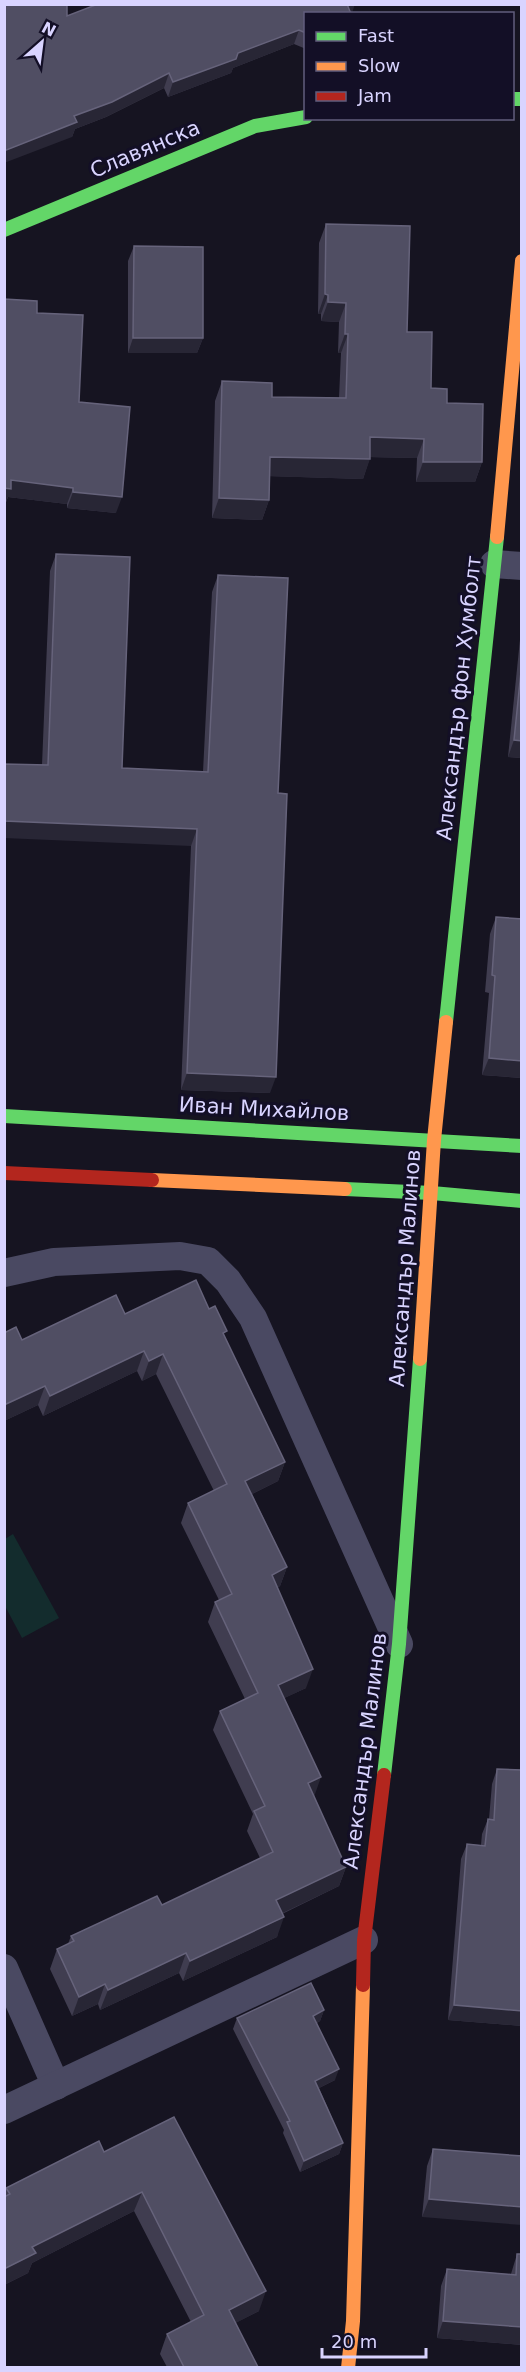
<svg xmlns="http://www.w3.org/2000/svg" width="526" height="2372" font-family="'DejaVu Sans',sans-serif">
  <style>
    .park { fill: #132c2d }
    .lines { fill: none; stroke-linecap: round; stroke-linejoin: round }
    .street { stroke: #4a4962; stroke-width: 28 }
    .fast { stroke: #63d668; stroke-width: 14 }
    .slow { stroke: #ff974d; stroke-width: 14 }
    .jam { stroke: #b3261e; stroke-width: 14 }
    .wall { fill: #403d50 }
    .shaded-wall { fill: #282635 }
    .building { fill: #504e63; stroke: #66637b; stroke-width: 1.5 }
    .labels { text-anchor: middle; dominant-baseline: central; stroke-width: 6; stroke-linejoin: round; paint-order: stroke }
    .street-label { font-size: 21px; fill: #d9d4ff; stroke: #130f26 }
  </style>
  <rect width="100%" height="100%" fill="#161421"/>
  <polygon class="park" points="13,1534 59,1618 22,1638 5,1606 5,1539"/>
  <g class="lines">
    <g class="street">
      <polyline points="494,564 522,566"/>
      <polyline points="4,1273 54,1262 180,1256 208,1261 228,1281 253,1318 399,1644"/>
      <polyline points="4,1968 56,2086"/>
      <polyline points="4,2110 364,1940"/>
    </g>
    <g class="fast">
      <polyline points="512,99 522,99"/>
      <polyline points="4,230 255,126 306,117"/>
      <polyline points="446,1022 497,537"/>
      <polyline points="4,1116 522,1146"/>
      <polyline points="345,1189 432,1193 522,1201"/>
      <polyline points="384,1775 399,1644 420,1359"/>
    </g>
    <g class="slow">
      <polyline points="497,537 522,261"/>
      <polyline points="152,1180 345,1189"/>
      <polyline points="420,1359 434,1140 446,1022"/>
      <polyline points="348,2368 353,2321 363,1985"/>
    </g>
    <g class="jam">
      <polyline points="4,1173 152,1180"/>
      <polyline points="363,1985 364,1940 384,1775"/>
    </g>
  </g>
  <g class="wall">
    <polygon points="352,13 306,14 306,49 294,44 233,68 231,73 168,97 164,88 106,117 75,129 72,137 67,16"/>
    <polygon points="326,224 407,332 431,388 447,403 482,462 475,482 416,482 417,458 370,457 363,479 269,476 269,500 262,520 212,518 215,401 222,381 272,397 339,398 341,353 338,353 339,322 321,321 321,314 318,314 319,243"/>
    <polygon points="134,246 203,338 197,353 128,353 128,261"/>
    <polygon points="37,313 79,402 116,513 67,508 67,504 8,497 5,505"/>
    <polygon points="56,554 122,768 203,772 212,592 218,575 278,793 270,1093 181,1090 191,846 42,765 50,571"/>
    <polygon points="522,620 522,758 508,757"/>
    <polygon points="496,917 522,919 522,1078 482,1075 489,993 485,992 490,934"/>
    <polygon points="209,1309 225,1337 285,1462 278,1481 252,1494 287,1567 280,1586 277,1588 306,1688 284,1698 314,1796 346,1867 339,1886 282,1914 277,1937 183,1981 179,1973 100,2010 98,2004 72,2016 50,1969 57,1949 68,1944 71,1936 162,1905 260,1858 247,1831 253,1814 213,1730 220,1711 245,1699 208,1622 215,1602 219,1600 181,1523 188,1503 214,1491 156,1374 142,1381 137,1371 43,1416 38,1405 4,1421 4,1333 22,1340 125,1314"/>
    <polygon points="497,1769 522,1770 522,2026 448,2020 461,1859 467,1844 481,1845 482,1834 488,1819 489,1819 492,1784"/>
    <polygon points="324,2010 320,2021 317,2023 335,2080 319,2088 343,2143 339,2154 300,2172 283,2133 284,2130 233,2029 237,2018"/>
    <polygon points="433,2149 522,2156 422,2217 427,2166"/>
    <polygon points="104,2152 259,2311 235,2323 258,2367 167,2367 160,2354 167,2334 191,2322 134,2211 32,2263 28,2273 4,2285 4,2192 6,2188"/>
    <polygon points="517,2254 522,2254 522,2345 437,2338 441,2286 447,2269 511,2274"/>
  </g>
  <g class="shaded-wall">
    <polygon points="345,4 355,4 352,13 350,14"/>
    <polygon points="299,30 294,44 233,68 231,73 168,97 173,82 238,53"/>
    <polygon points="169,73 164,88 106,117 75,129 72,137 4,163 4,151 74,116"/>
    <polygon points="325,294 328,295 321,314 318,314"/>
    <polygon points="328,302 346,303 339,322 321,321"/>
    <polygon points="345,334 348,334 341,353 338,353"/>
    <polygon points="133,338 203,338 197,353 128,353"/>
    <polygon points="370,437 424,439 417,458 363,457"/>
    <polygon points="270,457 370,459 363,479 263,476"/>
    <polygon points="423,462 482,462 475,482 416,482"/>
    <polygon points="11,480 73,488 67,504 8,497 4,505 4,488"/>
    <polygon points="73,492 122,497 116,513 67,508"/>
    <polygon points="219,498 269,500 262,520 212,518"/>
    <polygon points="514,740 522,741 522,758 508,757"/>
    <polygon points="4,821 197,829 191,846 4,838"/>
    <polygon points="489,1058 522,1061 522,1078 482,1075"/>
    <polygon points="187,1073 276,1077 270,1093 181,1090"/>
    <polygon points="144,1351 137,1371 43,1416 50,1396"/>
    <polygon points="163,1354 156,1374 142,1381 149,1361"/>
    <polygon points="45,1386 38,1405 4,1421 4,1405"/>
    <polygon points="285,1462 278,1481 238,1501 245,1481"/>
    <polygon points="287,1567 280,1586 265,1594 272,1575"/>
    <polygon points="313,1669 306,1688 270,1705 278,1685"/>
    <polygon points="321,1777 314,1797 308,1783"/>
    <polygon points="346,1867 339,1886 268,1920 276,1900"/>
    <polygon points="284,1917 277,1937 183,1981 190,1961"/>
    <polygon points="186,1953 179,1973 100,2010 108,1990"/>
    <polygon points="105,1984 98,2004 72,2016 79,1997"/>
    <polygon points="454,2005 522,2011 522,2026 448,2020"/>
    <polygon points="324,2010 320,2021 309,2027 313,2016"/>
    <polygon points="339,2069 335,2080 311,2092 315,2081"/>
    <polygon points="343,2143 339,2154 300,2172 304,2161"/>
    <polygon points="142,2192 134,2211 32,2263 28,2273 4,2285 4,2269 32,2247"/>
    <polygon points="429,2199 522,2207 522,2225 422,2217"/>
    <polygon points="266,2291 259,2311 222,2330 229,2310"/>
    <polygon points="443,2321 522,2327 522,2345 437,2338"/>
  </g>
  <g class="building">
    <polygon points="4,4 67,4 67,16 98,4 347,4 351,14 306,14 306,33 299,30 238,53 236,59 173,82 169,73 112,102 74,116 77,122 4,151"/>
    <polygon points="326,224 410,226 407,332 432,332 431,388 447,389 447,403 483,404 482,462 423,462 424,439 370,437 370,459 270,457 269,500 219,498 222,381 272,383 272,397 346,398 348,334 345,334 346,303 328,302 328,295 325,294"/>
    <polygon points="134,246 203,247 203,338 133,338"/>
    <polygon points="4,299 37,301 37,313 83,315 79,402 130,407 122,497 73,492 73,488 11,480 11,489 4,488"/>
    <polygon points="56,554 130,557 122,768 208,772 218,575 288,578 278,793 287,794 276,1077 187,1073 197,829 4,821 4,764 48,765"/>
    <polygon points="522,662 522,741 514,740"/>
    <polygon points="496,917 522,919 522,1061 489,1058 495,976 492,975"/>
    <polygon points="196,1280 209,1309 215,1306 227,1331 223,1333 285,1462 245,1481 287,1567 272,1575 313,1669 278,1685 321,1777 308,1783 346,1867 276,1900 284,1917 190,1961 186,1953 108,1990 105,1984 79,1997 57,1949 74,1941 71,1936 157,1896 162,1905 273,1852 254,1811 265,1806 220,1711 258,1693 215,1602 232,1594 188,1503 227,1484 163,1354 149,1361 144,1351 50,1396 45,1386 4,1405 4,1333 16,1327 22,1340 116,1295 125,1314"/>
    <polygon points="497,1769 522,1770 522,2011 454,2005 467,1844 485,1846 488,1819 494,1820"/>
    <polygon points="311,1983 324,2010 313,2016 339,2069 315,2081 343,2143 304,2161 287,2122 290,2121 237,2018"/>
    <polygon points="174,2117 266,2291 229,2310 258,2367 184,2367 167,2334 204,2315 142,2192 32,2247 36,2253 4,2269 4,2197 10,2194 6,2188 99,2141 104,2152"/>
    <polygon points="433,2149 522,2156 522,2207 429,2199"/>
    <polygon points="517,2254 522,2254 522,2327 443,2321 447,2269 516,2275"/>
  </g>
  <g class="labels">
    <g class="street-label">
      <text transform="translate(145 149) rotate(-23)">Славянска</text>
      <text transform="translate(459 698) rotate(-84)">Александър фон Хумболт</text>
      <text transform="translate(264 1109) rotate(3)">Иван Михайлов</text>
      <text transform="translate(405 1268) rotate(-86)">Александър Малинов</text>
      <text transform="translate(365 1751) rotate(-83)">Александър Малинов</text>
    </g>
  </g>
  <rect width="526" height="2372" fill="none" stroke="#d9d4ff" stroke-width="12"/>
  <rect x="304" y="12" width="210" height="108" fill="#130f26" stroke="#625e7d" stroke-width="1.5"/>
  <rect x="316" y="32" width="30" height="9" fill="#63d668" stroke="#625e7d" stroke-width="1.5"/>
  <text x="358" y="42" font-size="18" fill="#d9d4ff">Fast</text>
  <rect x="316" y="62" width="30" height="9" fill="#ff974d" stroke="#625e7d" stroke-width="1.5"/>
  <text x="358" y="72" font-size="18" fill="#d9d4ff">Slow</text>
  <rect x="316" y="92" width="30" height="9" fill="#b3261e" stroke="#625e7d" stroke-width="1.5"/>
  <text x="358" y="102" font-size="18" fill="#d9d4ff">Jam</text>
  <g transform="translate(42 42) rotate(28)" stroke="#130f26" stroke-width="4.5" paint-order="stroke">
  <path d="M0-4.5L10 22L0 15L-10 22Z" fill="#d9d4ff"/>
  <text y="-9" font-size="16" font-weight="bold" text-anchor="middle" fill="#d9d4ff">N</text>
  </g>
  <path d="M322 2348v9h104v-9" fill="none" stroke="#d9d4ff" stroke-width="3"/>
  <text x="331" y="2348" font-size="18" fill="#d9d4ff" stroke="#130f26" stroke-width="4.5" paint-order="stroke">20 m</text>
</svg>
